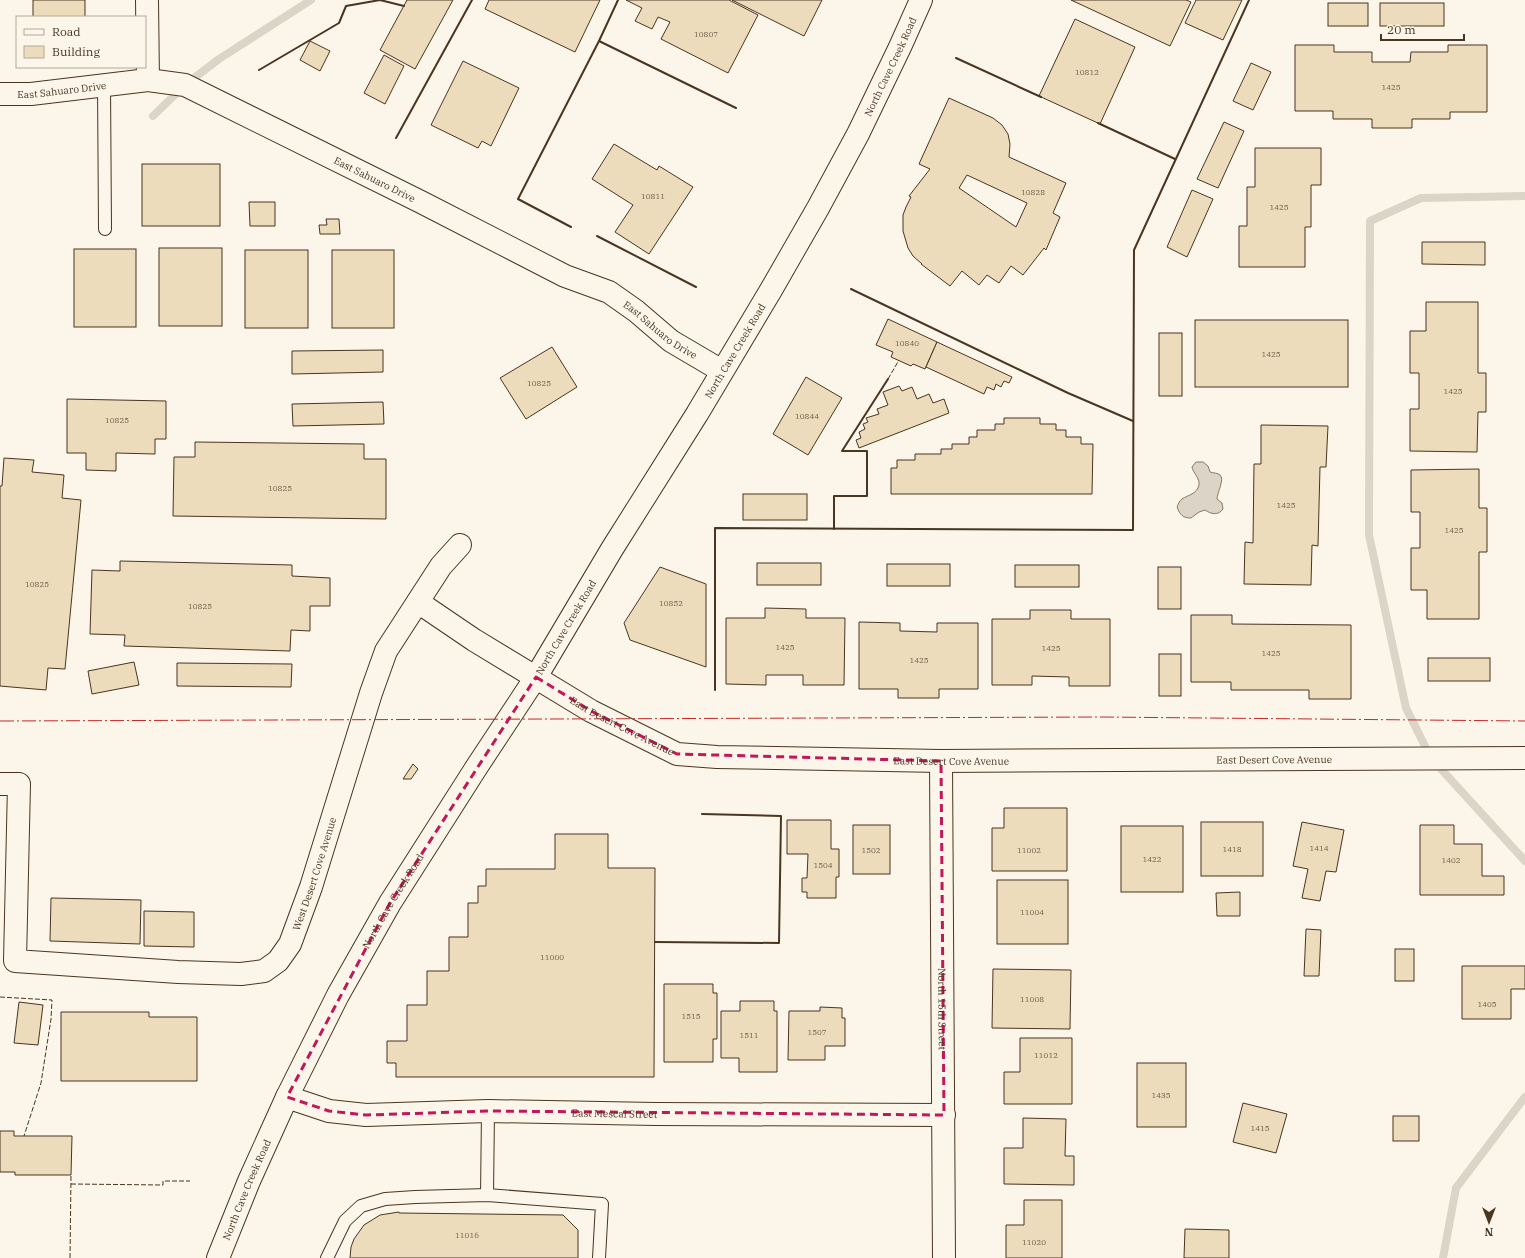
<svg xmlns="http://www.w3.org/2000/svg" width="1525" height="1258" font-family="'IBM Plex Serif',serif">
  <style>
    .water { fill: #dcd4c6; stroke: #887966 }
    .lines { fill: none; stroke-linecap: round; stroke-linejoin: round }
    .stream { stroke: #dcd4c6; stroke-width: 8 }
    .building { fill: #ecdcbc; stroke: #4a3520; fill-rule: evenodd }
    .lane-casing { stroke: #4a3520; stroke-width: 14 }
    .street-casing { stroke: #4a3520; stroke-width: 24 }
    .primary-casing { stroke: #4a3520; stroke-width: 24 }
    .lane { stroke: #fbf6e9; stroke-width: 12 }
    .street { stroke: #fbf6e9; stroke-width: 22 }
    .primary { stroke: #fbf6e9; stroke-width: 22 }
    .fence { stroke: #4a3520; stroke-width: 1; stroke-dasharray: 5 2; stroke-linecap: butt }
    .wall { stroke: #4a3520; stroke-width: 2 }
    .power { stroke: #c62828; stroke-width: 1; stroke-dasharray: 14 3 2 3; stroke-linecap: butt }
    .marked { fill: none; stroke: #c2185b; stroke-width: 3; stroke-dasharray: 8 5; stroke-linejoin: round }
    .labels { text-anchor: middle; dominant-baseline: central; stroke-width: 3; stroke-linejoin: round; paint-order: stroke }
    .number-label { font-size: 8px; fill: #725f47 }
    .street-label { font-size: 10px; fill: #4a3520; stroke: #fbf6e9 }
  </style>
  <rect width="100%" height="100%" fill="#fbf6e9"/>
  <path class="water" d="M 1196,462 L 1203,462 L 1208,466 L 1210,472 C 1213,473 1218,473 1220,475 C 1225,479 1217,493 1217,499 L 1222,503 L 1223,509 C 1218,516 1211,514 1205,510 L 1199,512 L 1191,518 C 1183,518 1180,515 1177,507 C 1178,505 1179,501 1182,499 C 1188,495 1197,494 1199,485 C 1200,478 1193,473 1192,467 Z"/>
  <g class="lines">
    <g class="stream">
      <polyline points="153,116 185,85 219,59 311,0"/>
      <polyline points="1525,196 1421,198 1370,221 1369,535 1406,708 1431,758 1525,861"/>
      <polyline points="1443,1258 1456,1188 1525,1097"/>
    </g>
  </g>
  <g class="building">
    <rect x="33" y="0" width="52" height="17"/>
    <polygon points="407,0 453,0 415,69 380,50"/>
    <polygon points="489,0 600,0 575,52 485,9"/>
    <polygon points="626,0 729,0 758,15 728,73 661,39 670,22 658,17 652,29 635,21 642,8"/>
    <polygon points="732,0 822,0 804,36"/>
    <polygon points="1071,0 1186,0 1191,2 1170,46"/>
    <polygon points="1196,0 1242,0 1223,40 1185,23"/>
    <rect x="1328" y="3" width="40" height="23"/>
    <rect x="1380" y="3" width="64" height="23"/>
    <polygon points="1075,19 1135,47 1100,124 1039,96"/>
    <polygon points="310,41 330,51 320,71 300,60"/>
    <polygon points="1295,45 1334,45 1334,52 1372,52 1372,62 1410,62 1411,52 1448,52 1448,45 1487,45 1487,112 1450,112 1450,119 1412,119 1412,128 1372,128 1372,119 1333,119 1333,111 1295,111"/>
    <polygon points="384,55 404,66 385,104 364,93"/>
    <polygon points="463,61 519,88 491,146 482,141 478,148 431,125"/>
    <polygon points="1251,63 1271,72 1253,110 1233,101"/>
    <path d="M 949,98 L 993,118 L 1002,125 L 1008,134 L 1010,144 L 1009,157 L 1066,183 L 1053,213 L 1060,217 L 1046,250 L 1044,248 L 1023,275 L 1011,266 L 999,283 L 987,275 L 979,285 L 962,271 L 950,286 L 921,264 L 922,264 L 913,256 L 908,248 L 903,231 L 903,215 L 906,207 L 911,197 L 909,196 L 930,169 L 919,164 ZM 967,175 L 1027,203 L 1016,227 L 959,188 Z"/>
    <polygon points="1224,122 1244,131 1218,188 1197,179"/>
    <polygon points="614,144 657,170 659,166 693,187 649,254 615,232 633,205 592,179"/>
    <polygon points="1255,148 1321,148 1321,185 1311,185 1311,227 1305,227 1305,267 1239,267 1239,226 1247,226 1247,187 1255,187"/>
    <rect x="142" y="164" width="78" height="62"/>
    <polygon points="1192,190 1213,199 1187,257 1167,247"/>
    <polygon points="249,202 275,202 275,226 250,226"/>
    <polygon points="326,219 339,219 340,234 320,234 319,225 327,225"/>
    <polygon points="1422,242 1485,242 1485,265 1422,264"/>
    <rect x="159" y="248" width="63" height="78"/>
    <rect x="74" y="249" width="62" height="78"/>
    <rect x="245" y="250" width="63" height="78"/>
    <rect x="332" y="250" width="62" height="78"/>
    <polygon points="1426,302 1478,302 1478,373 1486,373 1486,412 1478,412 1477,452 1410,451 1410,409 1419,409 1419,373 1410,373 1410,331 1426,331"/>
    <polygon points="888,319 937,342 925,369 913,364 911,366 891,357 893,352 876,345"/>
    <rect x="1195" y="320" width="153" height="67"/>
    <rect x="1159" y="333" width="23" height="63"/>
    <polygon points="937,342 1012,377 1009,383 1004,381 1001,387 996,384 994,390 987,387 984,394 926,367"/>
    <polygon points="552,347 577,387 526,419 500,378"/>
    <polygon points="383,350 383,372 292,374 292,351"/>
    <polygon points="806,377 842,398 808,455 773,434"/>
    <polygon points="899,386 902,391 912,387 917,399 929,394 933,403 944,399 949,413 859,448 856,440 861,438 859,432 865,429 863,424 868,422 866,418 879,414 877,409 888,405 883,392"/>
    <polygon points="67,399 166,401 166,439 155,439 155,454 116,453 116,471 86,470 86,453 67,453"/>
    <polygon points="383,402 384,424 293,426 292,404"/>
    <polygon points="1004,418 1040,418 1040,424 1056,424 1056,430 1066,430 1066,437 1081,437 1081,444 1093,444 1092,494 891,494 891,468 897,468 897,460 915,460 915,454 941,454 941,449 952,449 952,444 969,444 969,437 977,437 977,430 995,430 995,424 1004,424"/>
    <polygon points="1261,425 1328,426 1326,467 1320,467 1318,546 1312,545 1311,585 1244,584 1245,542 1253,543 1254,464 1261,464"/>
    <polygon points="195,442 364,444 364,459 386,459 386,519 173,516 174,457 195,457"/>
    <polygon points="4,458 34,460 32,472 64,475 62,498 81,500 65,669 48,668 46,690 0,686 0,486 2,486"/>
    <polygon points="1479,469 1479,508 1487,508 1487,552 1479,552 1479,619 1427,619 1427,590 1411,590 1411,548 1420,548 1420,512 1411,512 1411,470"/>
    <rect x="743" y="494" width="64" height="26"/>
    <polygon points="120,561 292,565 292,576 330,578 330,606 310,606 310,631 291,630 290,651 124,646 125,635 90,634 92,570 120,571"/>
    <rect x="757" y="563" width="64" height="22"/>
    <rect x="887" y="564" width="63" height="22"/>
    <rect x="1015" y="565" width="64" height="22"/>
    <polygon points="660,567 706,584 706,667 630,640 624,623"/>
    <rect x="1158" y="567" width="23" height="42"/>
    <polygon points="765,608 806,609 806,618 845,618 844,685 803,685 803,675 766,675 766,685 726,684 726,618 765,618"/>
    <polygon points="1030,610 1071,610 1071,619 1110,619 1110,686 1069,686 1069,677 1032,676 1032,685 992,685 992,619 1030,619"/>
    <polygon points="1191,615 1232,615 1232,624 1351,625 1351,699 1309,699 1309,690 1231,690 1231,682 1191,682"/>
    <polygon points="859,622 900,623 900,631 937,632 937,623 978,623 978,689 939,689 939,698 898,698 898,689 859,689"/>
    <rect x="1159" y="654" width="22" height="42"/>
    <rect x="1428" y="658" width="62" height="23"/>
    <polygon points="134,662 139,685 92,694 88,671"/>
    <polygon points="177,663 292,664 291,687 177,686"/>
    <polygon points="413,764 418,769 411,779 403,779"/>
    <polygon points="1004,808 1067,808 1067,871 992,871 992,828 1004,828"/>
    <polygon points="787,820 831,820 831,849 839,849 839,877 836,877 836,898 807,898 807,892 802,892 802,878 807,878 808,854 787,854"/>
    <rect x="1201" y="822" width="62" height="54"/>
    <polygon points="1302,822 1344,830 1336,872 1326,871 1320,901 1302,898 1308,869 1293,866"/>
    <rect x="853" y="825" width="37" height="49"/>
    <polygon points="1420,825 1454,825 1454,844 1482,844 1482,876 1504,876 1504,895 1420,895"/>
    <rect x="1121" y="826" width="62" height="66"/>
    <polygon points="555,834 608,834 608,868 655,868 654,1077 396,1077 396,1063 387,1063 387,1041 407,1041 407,1005 427,1005 427,971 449,971 449,937 468,937 468,903 478,903 478,886 486,886 486,869 555,869"/>
    <rect x="997" y="880" width="71" height="64"/>
    <polygon points="1240,892 1240,916 1217,916 1216,893"/>
    <polygon points="51,898 141,900 140,944 50,941"/>
    <polygon points="144,911 194,912 194,947 144,946"/>
    <polygon points="1306,929 1321,930 1319,976 1304,976"/>
    <rect x="1395" y="949" width="19" height="32"/>
    <polygon points="1462,966 1525,966 1525,989 1511,989 1511,1019 1462,1019"/>
    <polygon points="993,969 1071,970 1070,1029 992,1028"/>
    <polygon points="664,984 713,984 713,993 717,993 717,1039 713,1039 713,1062 664,1062"/>
    <polygon points="740,1001 774,1001 774,1011 777,1011 777,1072 739,1072 739,1058 721,1058 721,1011 740,1011"/>
    <polygon points="19,1002 43,1005 38,1045 14,1043"/>
    <polygon points="820,1007 842,1008 842,1018 845,1018 845,1046 825,1046 825,1060 788,1060 789,1011 820,1011"/>
    <polygon points="61,1012 149,1012 149,1017 197,1017 197,1081 61,1081"/>
    <polygon points="1020,1038 1072,1038 1072,1104 1004,1104 1004,1072 1020,1072"/>
    <rect x="1137" y="1063" width="49" height="64"/>
    <polygon points="1243,1103 1287,1114 1276,1153 1233,1142"/>
    <rect x="1393" y="1116" width="26" height="25"/>
    <polygon points="1023,1118 1066,1119 1065,1156 1074,1156 1074,1185 1004,1184 1004,1148 1023,1148"/>
    <polygon points="0,1131 14,1131 14,1136 72,1136 71,1175 15,1175 15,1172 0,1172"/>
    <polygon points="1024,1200 1062,1200 1062,1258 1006,1258 1006,1225 1024,1225"/>
    <polygon points="399,1212 399,1213 563,1215 578,1230 578,1258 350,1258 351,1247 354,1239 364,1225 380,1215"/>
    <polygon points="1185,1229 1229,1230 1229,1258 1184,1258"/>
  </g>
  <g class="lines">
    <g class="lane-casing">
      <g id="lane">
        <polyline points="104,85 105,229"/>
        <polyline points="487,1195 488,1111"/>
        <polyline points="327,1258 345,1221 361,1206 385,1199 415,1197 487,1195 602,1204 599,1258"/>
      </g>
    </g>
    <g class="street-casing">
      <g id="street">
        <polyline points="147,0 148,80"/>
        <path id="s1" d="M 0,94 L 31,94 L 148,80 L 185,85 L 421,202 L 565,276 L 609,292 L 636,311 L 671,341 L 722,371"/>
        <path id="s2" d="M 418,602 L 474,640 L 591,711 L 677,754 L 717,757 L 941,761 L 1525,758"/>
        <path id="s3" d="M 941,761 L 944,1258"/>
        <path id="s4" d="M 0,784 L 19,784 L 15,961 L 178,972 L 241,974 L 264,971 L 278,961 L 290,944 L 311,887 L 371,693 L 386,651 L 441,566 L 460,545"/>
        <path id="s5" d="M 287,1097 L 329,1111 L 366,1115 L 488,1111 L 655,1114 L 944,1115"/>
      </g>
    </g>
    <g class="primary-casing">
      <g id="primary">
        <path id="s6" d="M 218,1258 L 249,1181 L 287,1097 L 338,995 L 390,903 L 476,768 L 536,677 L 612,549 L 697,414 L 771,290 L 818,208 L 858,134 L 900,47 L 921,0"/>
      </g>
    </g>
    <use href="#lane" class="lane"/>
    <use href="#street" class="street"/>
    <use href="#primary" class="primary"/>
    <g class="fence">
      <polyline points="888,379 899,360"/>
      <polyline points="0,997 52,1000 51,1019 41,1083 24,1136"/>
      <polyline points="71,1184 163,1185 163,1181 190,1181"/>
      <polyline points="70,1258 71,1175"/>
    </g>
    <g class="wall">
      <polyline points="599,41 736,108"/>
      <polyline points="956,58 1041,97"/>
      <polyline points="259,70 339,23 346,6 380,0 404,6"/>
      <polyline points="1098,123 1175,159"/>
      <polyline points="396,138 472,0"/>
      <polyline points="571,227 518,199 599,41 618,0"/>
      <polyline points="597,236 696,287"/>
      <polyline points="851,289 1068,393 1133,421"/>
      <polyline points="834,529 834,496 867,496 867,451 842,451 888,379"/>
      <polyline points="715,690 715,528 1133,530 1134,250 1249,0"/>
      <polyline points="655,942 779,943 781,816 702,814"/>
    </g>
    <polyline class="power" points="0,721 1102,717 1525,721"/>
  </g>
  <path class="marked" d="M 536,677 L 591,711 L 677,754 L 941,761 L 944,1115 L 488,1111 L 366,1115 L 329,1111 L 287,1097 L 390,903 Z"/>
  <g class="labels">
    <g class="number-label">
      <text x="706" y="34">10807</text>
      <text x="1087" y="72">10812</text>
      <text x="1391" y="87">1425</text>
      <text x="1033" y="192">10828</text>
      <text x="653" y="196">10811</text>
      <text x="1279" y="207">1425</text>
      <text x="907" y="343">10840</text>
      <text x="1271" y="354">1425</text>
      <text x="539" y="383">10825</text>
      <text x="1453" y="391">1425</text>
      <text x="807" y="416">10844</text>
      <text x="117" y="420">10825</text>
      <text x="280" y="488">10825</text>
      <text x="1286" y="505">1425</text>
      <text x="1454" y="530">1425</text>
      <text x="37" y="584">10825</text>
      <text x="671" y="603">10852</text>
      <text x="200" y="606">10825</text>
      <text x="785" y="647">1425</text>
      <text x="1051" y="648">1425</text>
      <text x="1271" y="653">1425</text>
      <text x="919" y="660">1425</text>
      <text x="1319" y="848">1414</text>
      <text x="1232" y="849">1418</text>
      <text x="871" y="850">1502</text>
      <text x="1029" y="850">11002</text>
      <text x="1152" y="859">1422</text>
      <text x="1451" y="860">1402</text>
      <text x="823" y="865">1504</text>
      <text x="1032" y="912">11004</text>
      <text x="552" y="957">11000</text>
      <text x="1032" y="999">11008</text>
      <text x="1487" y="1004">1405</text>
      <text x="691" y="1016">1515</text>
      <text x="817" y="1032">1507</text>
      <text x="749" y="1035">1511</text>
      <text x="1046" y="1055">11012</text>
      <text x="1161" y="1095">1435</text>
      <text x="1260" y="1128">1415</text>
      <text x="467" y="1235">11016</text>
      <text x="1034" y="1242">11020</text>
    </g>
    <g class="street-label">
      <text stroke="none"><textPath href="#s6" startOffset="1370">North Cave Creek Road</textPath></text>
      <text stroke="none"><textPath href="#s1" startOffset="62">East Sahuaro Drive</textPath></text>
      <text stroke="none"><textPath href="#s1" startOffset="398">East Sahuaro Drive</textPath></text>
      <text stroke="none"><textPath href="#s1" startOffset="722">East Sahuaro Drive</textPath></text>
      <text stroke="none"><textPath href="#s6" startOffset="1046">North Cave Creek Road</textPath></text>
      <text stroke="none"><textPath href="#s6" startOffset="722">North Cave Creek Road</textPath></text>
      <text stroke="none"><textPath href="#s2" startOffset="239">East Desert Cove Avenue</textPath></text>
      <text stroke="none"><textPath href="#s2" startOffset="575">East Desert Cove Avenue</textPath></text>
      <text stroke="none"><textPath href="#s2" startOffset="898">East Desert Cove Avenue</textPath></text>
      <text stroke="none"><textPath href="#s4" startOffset="558">West Desert Cove Avenue</textPath></text>
      <text stroke="none"><textPath href="#s6" startOffset="398">North Cave Creek Road</textPath></text>
      <text stroke="none"><textPath href="#s3" startOffset="248">North 15th Street</textPath></text>
      <text stroke="none"><textPath href="#s5" startOffset="330">East Mescal Street</textPath></text>
      <text stroke="none"><textPath href="#s6" startOffset="74">North Cave Creek Road</textPath></text>
    </g>
  </g>
  <rect x="16" y="16" width="130" height="52" fill="#fbf6e9" stroke="#b4a999"/>
  <rect x="24" y="29" width="20" height="6" fill="#fbf6e9" stroke="#b4a999"/>
  <text x="52" y="36" font-size="12" fill="#4a3520">Road</text>
  <rect x="24" y="46" width="20" height="12" fill="#ecdcbc" stroke="#b4a999"/>
  <text x="52" y="56" font-size="12" fill="#4a3520">Building</text>
  <g transform="translate(1489 1222) rotate(180)" stroke="#fbf6e9" stroke-width="3" paint-order="stroke">
  <path d="M0-3L7 15L0 10L-7 15Z" fill="#4a3520"/>
  <text y="-6" font-size="11" font-weight="bold" text-anchor="middle" fill="#4a3520">N</text>
  </g>
  <path d="M1381 34v6h83v-6" fill="none" stroke="#4a3520" stroke-width="2"/>
  <text x="1387" y="34" font-size="12" fill="#4a3520" stroke="#fbf6e9" stroke-width="3" paint-order="stroke">20 m</text>
</svg>
